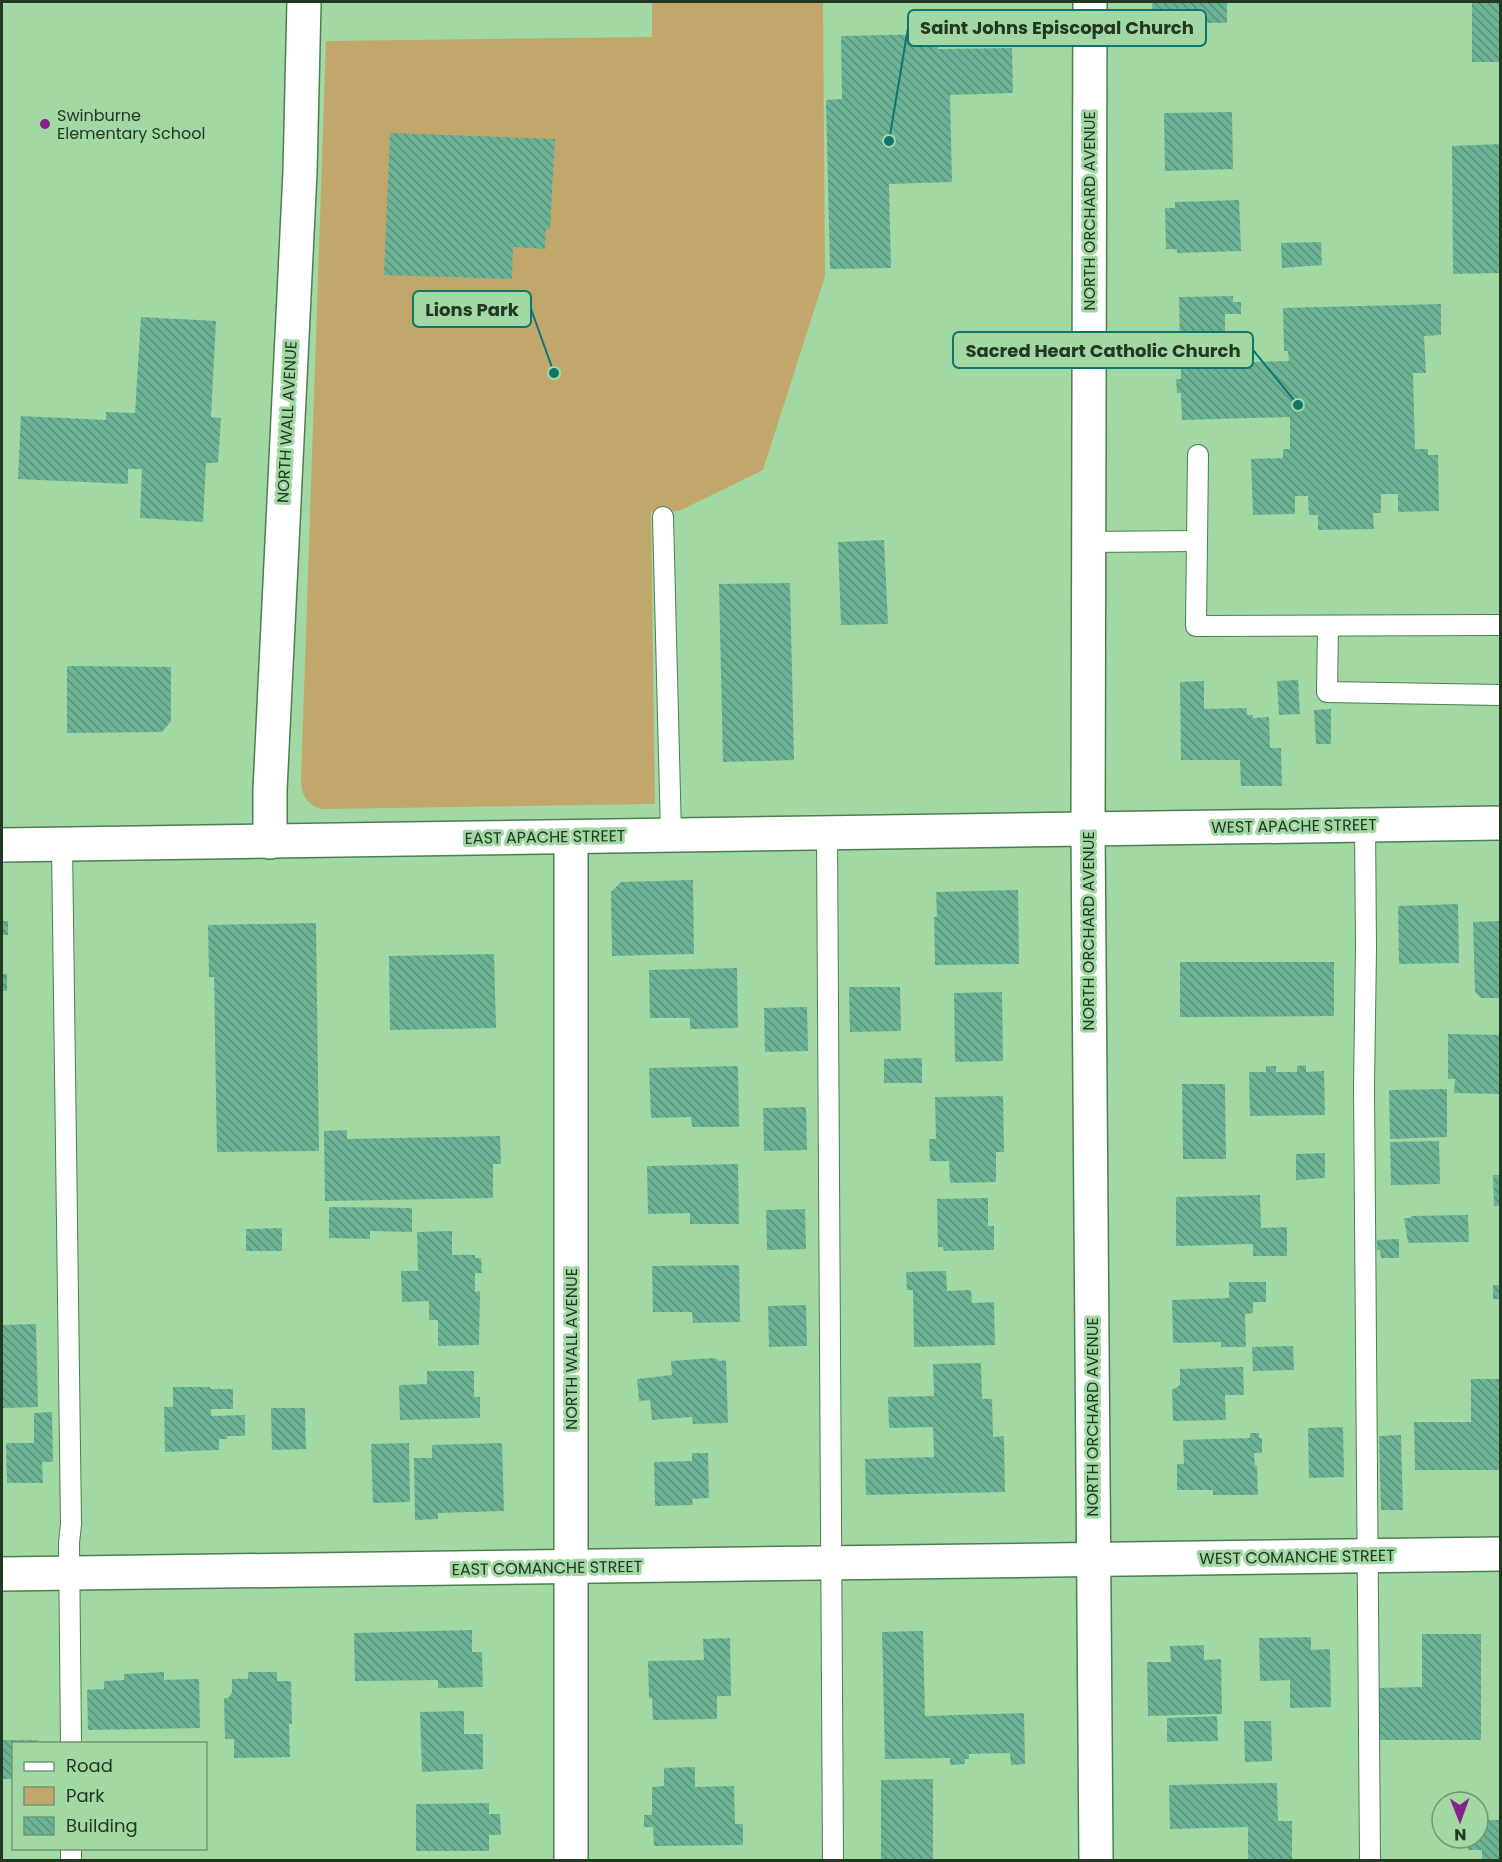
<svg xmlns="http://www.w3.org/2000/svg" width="1502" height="1862" font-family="Poppins,sans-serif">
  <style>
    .park { fill: #c2a76d }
    .building { fill: url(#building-back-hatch) }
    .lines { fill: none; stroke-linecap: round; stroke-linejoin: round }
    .service-casing { stroke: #4c7f4f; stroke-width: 22 }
    .minor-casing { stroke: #4c7f4f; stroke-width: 36 }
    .tertiary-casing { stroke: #4c7f4f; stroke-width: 36 }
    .secondary-casing { stroke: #4c7f4f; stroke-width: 36 }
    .service { stroke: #fff; stroke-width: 20 }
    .minor { stroke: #fff; stroke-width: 33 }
    .tertiary { stroke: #fff; stroke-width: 33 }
    .secondary { stroke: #fff; stroke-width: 33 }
    .poi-dot { fill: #85228b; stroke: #a2d8a3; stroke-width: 2 }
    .labels { text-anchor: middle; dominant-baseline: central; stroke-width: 6; stroke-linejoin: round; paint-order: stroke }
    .poi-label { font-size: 16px; fill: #223823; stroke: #a2d8a3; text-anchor: start }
    .street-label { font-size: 16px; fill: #223823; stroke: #a2d8a3 }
    .leader { fill: none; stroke: #0f766e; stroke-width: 2 }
    .callout-dot { fill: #0f766e; stroke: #a2d8a3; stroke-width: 2 }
    .callout { fill: #a2d8a3; stroke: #0f766e; stroke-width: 2 }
    .callout-label { font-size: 18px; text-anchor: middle; font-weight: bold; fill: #223823 }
  </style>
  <defs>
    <pattern id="building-back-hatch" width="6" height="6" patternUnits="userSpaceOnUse" patternTransform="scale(1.5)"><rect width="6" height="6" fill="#6db496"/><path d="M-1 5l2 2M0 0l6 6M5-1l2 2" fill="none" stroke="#59937a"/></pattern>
  </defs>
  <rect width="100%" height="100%" fill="#a2d8a3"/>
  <path class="park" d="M 652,2 L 823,2 L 825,276 L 763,470 L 679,511 L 651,512 L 655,804 L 320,809 C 306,803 302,795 301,781 L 326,41 L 652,37 Z"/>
  <g class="building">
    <polygon points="1152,2 1227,2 1227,23 1207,23 1207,26 1163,26 1163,20 1153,21"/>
    <rect x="1472" y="2" width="28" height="60"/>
    <polygon points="937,34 938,49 1012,48 1013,93 950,95 952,182 889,184 891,268 830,269 826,100 842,99 841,36"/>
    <polygon points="1232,112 1233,169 1165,171 1164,113"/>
    <polygon points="390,133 555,139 550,229 546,229 545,249 513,247 512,279 384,275"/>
    <polygon points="1500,144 1500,273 1453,274 1452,146"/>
    <polygon points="1239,200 1241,251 1177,253 1177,249 1166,249 1165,208 1175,208 1175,202"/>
    <polygon points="1321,242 1322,265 1282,268 1281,243"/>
    <polygon points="1233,296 1233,302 1241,302 1241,314 1225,314 1225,350 1180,350 1179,297"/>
    <polygon points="1441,304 1441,335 1424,336 1426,373 1413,373 1415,449 1428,449 1428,455 1438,455 1439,511 1398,512 1398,494 1381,494 1381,513 1373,513 1374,529 1318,530 1318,515 1309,515 1308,496 1295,496 1295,514 1253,515 1251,459 1283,458 1283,449 1290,449 1290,417 1182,420 1181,393 1177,393 1176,379 1181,379 1181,364 1289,361 1288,351 1284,351 1283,308"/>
    <polygon points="141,317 216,321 211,417 221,418 218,463 206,463 203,522 140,518 142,469 128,469 128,484 18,479 21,416 106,420 106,412 135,413"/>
    <polygon points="884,540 888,624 841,625 838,542"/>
    <polygon points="790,583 794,760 723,762 719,584"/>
    <polygon points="67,666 171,667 171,721 162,732 67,733"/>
    <polygon points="1298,680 1300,714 1279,715 1277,681"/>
    <polygon points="1204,681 1204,709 1247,708 1247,715 1253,715 1253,718 1269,717 1270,748 1281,748 1282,786 1241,786 1240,760 1181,760 1180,682"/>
    <polygon points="1331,709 1331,744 1316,744 1314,710"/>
    <polygon points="693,880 694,954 612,956 611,892 621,882"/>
    <polygon points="1018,890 1019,964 935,965 934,917 937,917 936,892"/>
    <polygon points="1458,904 1459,963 1399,964 1398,906"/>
    <rect x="2" y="921" width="6" height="14"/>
    <polygon points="1500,921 1500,998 1481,998 1475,992 1473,922"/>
    <polygon points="316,923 319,1151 217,1152 214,977 209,977 208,925"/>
    <polygon points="494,954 496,1028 390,1030 389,956"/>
    <polygon points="1180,962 1334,962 1334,1016 1180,1017"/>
    <polygon points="737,968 738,1028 690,1029 690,1018 650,1018 649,970"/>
    <rect x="2" y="974" width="5" height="17"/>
    <polygon points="849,987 900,987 901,1031 850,1032"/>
    <polygon points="1002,992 1003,1061 955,1062 954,993"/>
    <polygon points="807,1007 808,1051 765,1052 764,1008"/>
    <polygon points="1448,1034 1500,1035 1500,1094 1454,1093 1455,1079 1448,1079"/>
    <polygon points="922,1058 922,1083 884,1083 884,1059"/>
    <polygon points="1306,1065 1306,1072 1324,1071 1325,1115 1250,1116 1249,1072 1266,1072 1266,1066 1276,1066 1276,1072 1297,1072 1297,1066"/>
    <polygon points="738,1066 739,1127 692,1127 691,1117 651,1118 649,1068"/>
    <polygon points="1182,1084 1225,1084 1226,1159 1183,1159"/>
    <polygon points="1447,1089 1447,1137 1390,1139 1389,1090"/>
    <polygon points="1003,1096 1004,1152 996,1152 996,1182 950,1183 949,1161 930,1161 929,1139 936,1139 935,1097"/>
    <polygon points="806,1107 807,1150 764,1151 763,1108"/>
    <polygon points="347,1130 347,1139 500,1136 501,1164 493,1164 493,1198 325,1201 324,1131"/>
    <polygon points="1439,1141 1440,1184 1391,1185 1390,1142"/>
    <polygon points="1325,1153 1325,1178 1296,1180 1296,1154"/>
    <polygon points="738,1164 739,1224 690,1224 690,1213 648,1214 647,1166"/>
    <polygon points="1493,1175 1500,1175 1500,1206 1494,1206"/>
    <polygon points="1260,1195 1261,1228 1287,1227 1287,1256 1253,1256 1253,1244 1176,1246 1176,1197"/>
    <polygon points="988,1198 988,1226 994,1226 994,1250 944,1251 943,1247 938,1247 937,1199"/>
    <polygon points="329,1207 412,1208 412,1232 370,1231 370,1239 329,1238"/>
    <polygon points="805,1209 806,1249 767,1250 766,1210"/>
    <polygon points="1468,1215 1469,1242 1408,1243 1404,1218 1411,1218 1411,1216"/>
    <polygon points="282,1228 282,1251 246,1251 246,1229"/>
    <polygon points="452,1231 452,1255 475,1255 475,1258 481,1258 482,1273 475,1273 475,1292 480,1291 479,1345 438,1346 438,1320 429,1320 429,1301 402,1302 401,1271 418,1271 417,1232"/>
    <polygon points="1399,1239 1399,1258 1381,1258 1380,1250 1377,1250 1377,1240"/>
    <polygon points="739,1265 740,1322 693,1323 692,1312 653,1312 652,1266"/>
    <polygon points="946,1271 947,1291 971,1290 972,1303 994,1302 995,1345 914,1347 913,1290 907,1290 906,1272"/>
    <polygon points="1229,1282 1266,1282 1266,1302 1253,1302 1253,1313 1245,1314 1246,1347 1221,1347 1221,1342 1173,1343 1172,1300 1229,1298"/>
    <rect x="1493" y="1285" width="7" height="14"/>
    <polygon points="806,1305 807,1346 769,1347 768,1306"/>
    <polygon points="36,1324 38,1407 2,1408 2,1325"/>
    <polygon points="1293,1346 1294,1370 1253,1371 1252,1347"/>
    <polygon points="714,1358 719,1361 726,1360 728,1423 693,1424 692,1417 652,1420 650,1400 639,1401 637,1379 672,1375 671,1361"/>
    <polygon points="981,1363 982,1399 992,1399 993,1437 1004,1436 1005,1492 866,1495 865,1459 934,1457 933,1427 889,1428 888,1397 934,1396 933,1364"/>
    <polygon points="1243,1367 1244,1395 1225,1395 1226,1420 1173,1421 1172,1390 1180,1385 1180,1369"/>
    <polygon points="427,1371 474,1371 474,1397 480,1397 480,1418 400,1420 399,1385 427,1384"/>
    <polygon points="1471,1379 1500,1379 1500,1470 1415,1470 1414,1422 1471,1422"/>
    <polygon points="173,1387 210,1387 210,1389 233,1389 233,1409 211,1409 211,1416 245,1415 245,1436 227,1436 227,1439 219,1439 219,1450 165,1452 164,1407 173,1407"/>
    <polygon points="271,1408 305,1408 306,1449 272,1450"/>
    <polygon points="52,1412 53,1462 42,1462 43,1483 7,1483 6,1443 34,1443 34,1413"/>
    <polygon points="1343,1427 1344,1477 1309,1478 1308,1428"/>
    <polygon points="1250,1433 1259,1433 1259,1438 1262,1438 1262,1453 1254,1453 1255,1466 1257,1466 1258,1495 1213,1495 1213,1490 1177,1490 1177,1464 1184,1464 1183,1440 1250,1438"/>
    <polygon points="1401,1435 1403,1510 1381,1510 1379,1436"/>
    <polygon points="409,1443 410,1502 373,1503 371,1444"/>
    <polygon points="502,1443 504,1511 438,1513 438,1519 415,1520 414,1458 432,1458 432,1445"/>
    <polygon points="692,1453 708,1453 709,1498 692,1499 693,1505 655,1506 654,1462 692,1461"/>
    <polygon points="472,1630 472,1652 482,1652 483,1687 438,1688 438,1680 355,1681 354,1633"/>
    <polygon points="923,1631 925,1716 1024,1713 1025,1764 1011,1765 1010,1753 969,1754 969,1759 965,1759 965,1764 950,1765 950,1758 885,1759 882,1632"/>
    <polygon points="1422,1634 1481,1634 1481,1740 1379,1740 1379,1688 1422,1687"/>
    <polygon points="1311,1637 1311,1650 1330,1649 1331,1707 1290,1708 1290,1680 1260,1681 1259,1638"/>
    <polygon points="730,1638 731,1696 717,1696 717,1719 653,1720 652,1698 649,1698 648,1661 704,1660 703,1639"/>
    <polygon points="1204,1645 1204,1660 1221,1659 1222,1714 1148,1716 1147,1662 1171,1662 1170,1646"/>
    <polygon points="164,1672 164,1680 199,1679 200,1728 88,1730 87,1690 104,1689 104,1681 124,1680 124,1674"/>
    <polygon points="248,1672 277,1672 277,1681 291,1681 292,1724 289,1724 290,1757 234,1758 234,1739 225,1739 224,1698 228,1698 232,1693 232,1679 248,1679"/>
    <polygon points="464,1711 464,1734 483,1734 483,1769 422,1772 420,1712"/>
    <polygon points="1217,1716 1218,1741 1167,1742 1167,1718"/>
    <polygon points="1244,1721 1271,1721 1272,1761 1245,1762"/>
    <polygon points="2,1740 38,1740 38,1744 14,1744 14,1779 2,1779"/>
    <polygon points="695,1767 695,1787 734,1786 735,1824 743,1824 743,1845 654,1846 653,1827 644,1827 644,1815 652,1815 652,1787 664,1786 664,1768"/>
    <polygon points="933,1779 933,1860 881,1860 881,1780"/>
    <polygon points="1277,1783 1278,1821 1292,1821 1292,1860 1248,1860 1248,1827 1170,1829 1169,1785"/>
    <polygon points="489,1803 489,1814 500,1814 501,1835 489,1835 489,1851 416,1851 416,1804"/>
    <polygon points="1478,1820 1500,1820 1500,1860 1482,1860 1482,1850 1468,1850 1467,1838 1478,1838"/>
  </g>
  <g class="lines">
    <g class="service-casing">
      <g id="service">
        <polyline points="1198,455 1196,626 1500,625"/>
        <polyline points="663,517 671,835"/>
        <polyline points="1088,542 1196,541"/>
        <polyline points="1328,626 1327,692 1500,695"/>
        <polyline points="1365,825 1366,948 1364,1087 1370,1860"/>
        <polyline points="827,833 833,1860"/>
        <polyline points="62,845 71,1524 69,1543 71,1744"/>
        <polyline points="71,1848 71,1860"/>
      </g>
    </g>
    <g class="minor-casing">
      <g id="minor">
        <polyline points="1088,830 1096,1860"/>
        <polyline points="571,837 571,1860"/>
        <polyline points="2,1574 1500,1554"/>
      </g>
    </g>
    <g class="tertiary-casing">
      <g id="tertiary">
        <polyline points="1088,830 1090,2"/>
        <polyline points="270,842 270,790 300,172 304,2"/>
      </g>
    </g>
    <g class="secondary-casing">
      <polyline id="secondary" points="2,845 1500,823"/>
    </g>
    <use href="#service" class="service"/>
    <use href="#minor" class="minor"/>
    <use href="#tertiary" class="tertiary"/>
    <use href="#secondary" class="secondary"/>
  </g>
  <circle class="poi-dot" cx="45" cy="124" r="6"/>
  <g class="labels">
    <g class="poi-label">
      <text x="57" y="115">Swinburne<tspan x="57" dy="18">Elementary School</tspan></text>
    </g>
    <g class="street-label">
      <text transform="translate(1089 211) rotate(-90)">NORTH ORCHARD AVENUE</text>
      <text transform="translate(287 422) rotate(-87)">NORTH WALL AVENUE</text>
      <text transform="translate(1294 826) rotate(-1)">WEST APACHE STREET</text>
      <text transform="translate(545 837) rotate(-1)">EAST APACHE STREET</text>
      <text transform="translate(1088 931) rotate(-90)">NORTH ORCHARD AVENUE</text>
      <text transform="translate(571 1349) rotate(-90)">NORTH WALL AVENUE</text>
      <text transform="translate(1092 1417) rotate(-90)">NORTH ORCHARD AVENUE</text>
      <text transform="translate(1297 1557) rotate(-1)">WEST COMANCHE STREET</text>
      <text transform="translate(547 1568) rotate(-1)">EAST COMANCHE STREET</text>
    </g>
  </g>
  <path class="leader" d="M889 141L908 28M554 373L531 309M1298 405L1253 350"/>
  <g class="callout-dot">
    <circle cx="889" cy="141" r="6"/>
    <circle cx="554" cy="373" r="6"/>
    <circle cx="1298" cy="405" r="6"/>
  </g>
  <g class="callout">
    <rect x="908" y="10" width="298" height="36" rx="6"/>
    <rect x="413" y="291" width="118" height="36" rx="6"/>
    <rect x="953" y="332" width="300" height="36" rx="6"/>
  </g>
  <g class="callout-label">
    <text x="1057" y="34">Saint Johns Episcopal Church</text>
    <text x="472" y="316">Lions Park</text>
    <text x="1103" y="357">Sacred Heart Catholic Church</text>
  </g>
  <rect width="1502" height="1862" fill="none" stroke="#223823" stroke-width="6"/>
  <rect x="12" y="1742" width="195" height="108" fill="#a2d8a3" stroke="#6f9870" stroke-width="1.5"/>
  <rect x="24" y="1762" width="30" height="9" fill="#ffffff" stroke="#6f9870" stroke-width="1.5"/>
  <text x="66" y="1772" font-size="18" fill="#223823">Road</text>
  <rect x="24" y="1787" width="30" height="18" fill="#c2a76d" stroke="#6f9870" stroke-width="1.5"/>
  <text x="66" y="1802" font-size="18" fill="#223823">Park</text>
  <rect x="24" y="1817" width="30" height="18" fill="url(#building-back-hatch)" stroke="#6f9870" stroke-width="1.5"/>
  <text x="66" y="1832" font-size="18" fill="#223823">Building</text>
  <g transform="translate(1460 1820) rotate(179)"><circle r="28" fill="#a2d8a3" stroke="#6f9870" stroke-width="1.5"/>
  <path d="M0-4.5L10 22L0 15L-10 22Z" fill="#85228b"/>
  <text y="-9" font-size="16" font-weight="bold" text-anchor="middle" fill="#223823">N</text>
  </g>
</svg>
